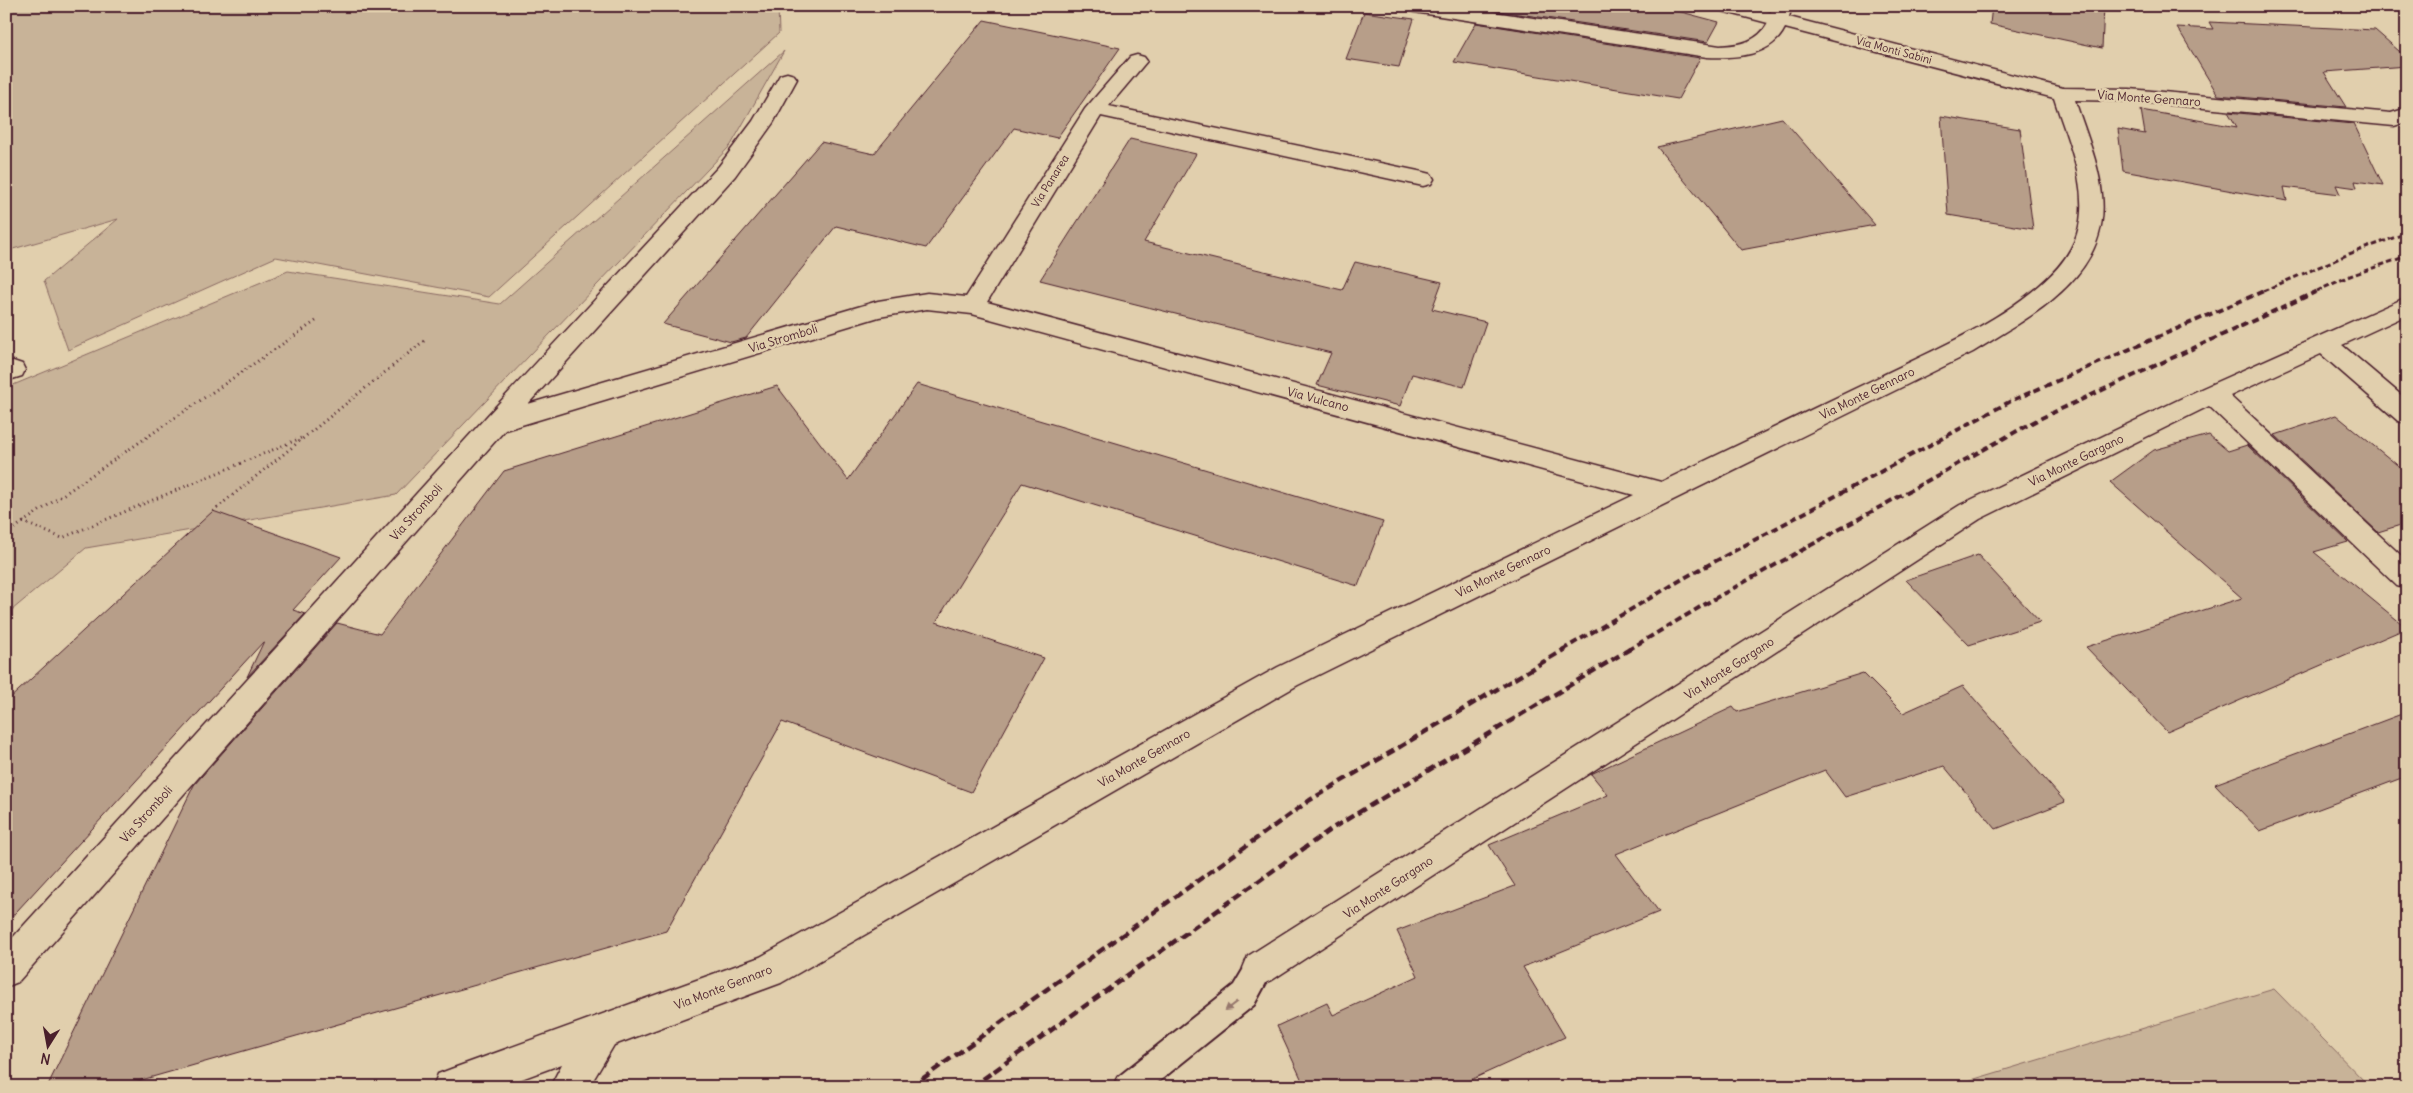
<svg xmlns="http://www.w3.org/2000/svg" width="2413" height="1093" font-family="Delius,sans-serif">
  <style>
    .green { fill: #c8b398; stroke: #896962 }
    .building { fill: #b79e89; stroke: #4a1f2b }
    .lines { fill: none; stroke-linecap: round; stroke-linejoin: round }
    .service-casing { stroke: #4a1f2b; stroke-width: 4 }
    .minor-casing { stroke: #4a1f2b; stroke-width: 3 }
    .path { stroke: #4a1f2b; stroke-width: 3; stroke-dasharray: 1 4; stroke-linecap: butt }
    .service { fill: #e1cfad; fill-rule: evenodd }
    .minor { fill: #e1cfad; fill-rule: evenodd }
    .rail-far2 { stroke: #4a1f2b; stroke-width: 3; stroke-dasharray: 5.5 3; stroke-linecap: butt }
    .rail-far1 { stroke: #4a1f2b; stroke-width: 4; stroke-dasharray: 7 4; stroke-linecap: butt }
    .rail { stroke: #4a1f2b; stroke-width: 4.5; stroke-dasharray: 9 4.5; stroke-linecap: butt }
    .oneway { fill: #96776c }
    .labels { text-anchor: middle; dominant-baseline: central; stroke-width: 5; stroke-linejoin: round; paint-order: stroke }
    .far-street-label { font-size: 11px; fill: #4a1f2b; stroke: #e1cfad }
    .street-label { font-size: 12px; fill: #4a1f2b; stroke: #e1cfad }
  </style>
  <rect width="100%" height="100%" fill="#e1cfad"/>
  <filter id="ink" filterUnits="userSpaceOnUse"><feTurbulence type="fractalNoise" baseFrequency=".02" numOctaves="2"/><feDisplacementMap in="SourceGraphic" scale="10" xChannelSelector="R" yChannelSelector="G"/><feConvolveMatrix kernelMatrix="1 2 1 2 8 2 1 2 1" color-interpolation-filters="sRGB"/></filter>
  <g filter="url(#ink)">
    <g class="green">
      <polygon points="6,6 778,6 779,33 489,297 276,257 68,350 44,281 118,219 6,251"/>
      <polygon points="784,51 731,145 396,495 86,548 6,615 6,388 288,271 500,304"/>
      <polygon points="2274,989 2370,1087 1948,1087"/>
    </g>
    <g class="building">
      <polygon points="1487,6 1659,6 1719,22 1708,42 1485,9"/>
      <polygon points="1992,6 2104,6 2102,48 1990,24"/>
      <polygon points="1364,12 1414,19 1399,67 1346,59"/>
      <polygon points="984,20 1120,48 1057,138 1014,128 926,248 836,226 746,338 731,342 663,324 821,142 874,154"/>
      <polygon points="2209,22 2375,30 2407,58 2407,66 2324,72 2346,107 2218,95 2177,27 2213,29"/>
      <polygon points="1476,23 1700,58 1678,99 1454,62"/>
      <polygon points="2141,110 2237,127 2228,112 2354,124 2383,185 2355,181 2357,188 2336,185 2340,194 2284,187 2287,201 2123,171 2118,129 2145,134"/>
      <polygon points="1941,116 2020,129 2033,229 1948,215"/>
      <polygon points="1782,118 1875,225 1741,250 1657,147"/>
      <polygon points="1130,139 1196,154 1144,242 1342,290 1355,262 1442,282 1432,309 1486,322 1464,387 1412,374 1400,406 1317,385 1331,353 1040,280"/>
      <polygon points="917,384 1383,522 1358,586 1022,483 936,622 1044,658 971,792 782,722 666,931 117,1087 47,1087 194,785 337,623 380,634 504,471 777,386 848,480"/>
      <polygon points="2336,415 2407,473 2407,523 2378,532 2275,435"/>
      <polygon points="2209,435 2228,451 2247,445 2348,542 2314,552 2407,628 2167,732 2086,647 2242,598 2110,482 2154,450"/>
      <polygon points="213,511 341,557 293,610 305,614 247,677 264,641 6,923 6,702"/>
      <polygon points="1978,555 2040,622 1969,645 1906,580"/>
      <polygon points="1863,673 1903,713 1963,686 2065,802 1996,829 1944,766 1845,797 1825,770 1616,854 1659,912 1523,967 1565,1037 1455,1087 1305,1087 1277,1026 1327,1003 1333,1015 1418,976 1397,931 1515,886 1489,845 1608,795 1591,774 1733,707 1737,712"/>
      <polygon points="2407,712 2407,776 2260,831 2215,784"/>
    </g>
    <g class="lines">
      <g class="service-casing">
        <polygon id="service" points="1260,954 1270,958 1274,968 1254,1005 1152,1087 1113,1087 1118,1077 1234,985 1250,958"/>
      </g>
      <g class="minor-casing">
        <g id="minor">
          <path d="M 1405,6 L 1453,6 L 1720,46 C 1740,45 1758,42 1768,23 L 1718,10 L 1716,6 L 1748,6 L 1771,12 L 1772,6 L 1792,6 L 1789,17 L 2063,88 L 2130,89 L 2391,113 L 2407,108 L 2407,122 L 2394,126 L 2130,101 L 2075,100 C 2085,131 2099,163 2102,195 C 2111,276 2031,316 1973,352 L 1298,685 L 781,983 L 614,1045 L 589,1087 L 550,1087 L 562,1064 L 500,1087 L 433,1087 L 438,1074 L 451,1069 L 760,957 L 1278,667 L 1634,495 L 972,314 L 927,309 L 879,317 L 505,430 L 18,982 L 6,987 L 6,945 L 487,416 L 719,166 L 753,121 L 780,75 L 787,73 L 794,75 L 797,79 L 773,123 L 735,176 L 528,404 L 878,301 L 927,293 L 966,297 L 1085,109 L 1130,57 L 1137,55 L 1144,57 L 1147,61 L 1109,106 L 1423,172 L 1431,174 L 1434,179 L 1431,184 L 1423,186 L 1101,116 L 987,302 L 1661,482 C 1734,447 1807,412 1879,377 C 1934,350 1994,325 2040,285 C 2056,271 2071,255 2077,234 C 2091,189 2067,140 2054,98 L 1785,28 C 1771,57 1735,58 1707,57 L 1414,12 L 1407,10 Z"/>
          <polygon points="2407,297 2407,315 2342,345 2407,400 2407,423 2398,421 2321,354 2230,396 2407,561 2407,589 2397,586 2209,406 1980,519 1272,980 1260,985 1248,980 1243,968 1248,956 1960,505 2203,388"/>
          <polygon points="13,361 22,364 25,370 22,376 6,381 6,363"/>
        </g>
      </g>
      <g class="path">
        <polyline points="213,511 425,340"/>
        <polyline points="23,522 62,538 301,438"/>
        <polyline points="6,534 316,321"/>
      </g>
      <use href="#service" class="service"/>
      <use href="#minor" class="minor"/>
      <g class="rail-far2">
        <polyline points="2263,291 2349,254 2407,233"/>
        <polyline points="2317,291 2350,276 2407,256"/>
      </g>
      <g class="rail-far1">
        <polyline points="1562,650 1686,577 2013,400 2266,290"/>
        <polyline points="1628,650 1712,600 2037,420 2320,290"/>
      </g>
      <g class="rail">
        <polyline points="911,1087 1310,800 1565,649"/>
        <polyline points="972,1087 1331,829 1630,649"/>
      </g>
    </g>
    <defs><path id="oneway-solid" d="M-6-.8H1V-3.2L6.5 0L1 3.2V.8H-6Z" transform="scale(1.25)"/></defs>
    <use class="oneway" href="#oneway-solid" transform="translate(1231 1006) rotate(142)"/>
  </g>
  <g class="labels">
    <g class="far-street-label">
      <text transform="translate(1894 50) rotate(15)">Via Monti Sabini</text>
      <text transform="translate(1050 181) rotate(-58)">Via Panarea</text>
    </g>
    <g class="street-label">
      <text transform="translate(2149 98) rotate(4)">Via Monte Gennaro</text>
      <text transform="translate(783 338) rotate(-17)">Via Stromboli</text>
      <text transform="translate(1867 393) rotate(-26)">Via Monte Gennaro</text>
      <text transform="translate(1318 399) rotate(15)">Via Vulcano</text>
      <text transform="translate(2076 460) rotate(-26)">Via Monte Gargano</text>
      <text transform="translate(416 512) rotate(-48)">Via Stromboli</text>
      <text transform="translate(1503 571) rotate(-26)">Via Monte Gennaro</text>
      <text transform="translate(1729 668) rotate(-33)">Via Monte Gargano</text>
      <text transform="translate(1144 758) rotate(-30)">Via Monte Gennaro</text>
      <text transform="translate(146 814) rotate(-48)">Via Stromboli</text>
      <text transform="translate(1388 887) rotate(-33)">Via Monte Gargano</text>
      <text transform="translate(723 987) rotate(-21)">Via Monte Gennaro</text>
    </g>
  </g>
  <rect width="2413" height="1093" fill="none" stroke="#e1cfad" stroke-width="25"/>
  <rect x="12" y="12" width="2388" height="1068" fill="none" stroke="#4a1f2b" stroke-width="2" filter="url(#ink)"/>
  <g transform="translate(48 1046) rotate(191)" stroke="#e1cfad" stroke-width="4" paint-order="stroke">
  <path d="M0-4L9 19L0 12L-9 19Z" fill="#4a1f2b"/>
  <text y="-8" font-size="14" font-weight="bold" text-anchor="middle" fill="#4a1f2b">N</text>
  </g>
</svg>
